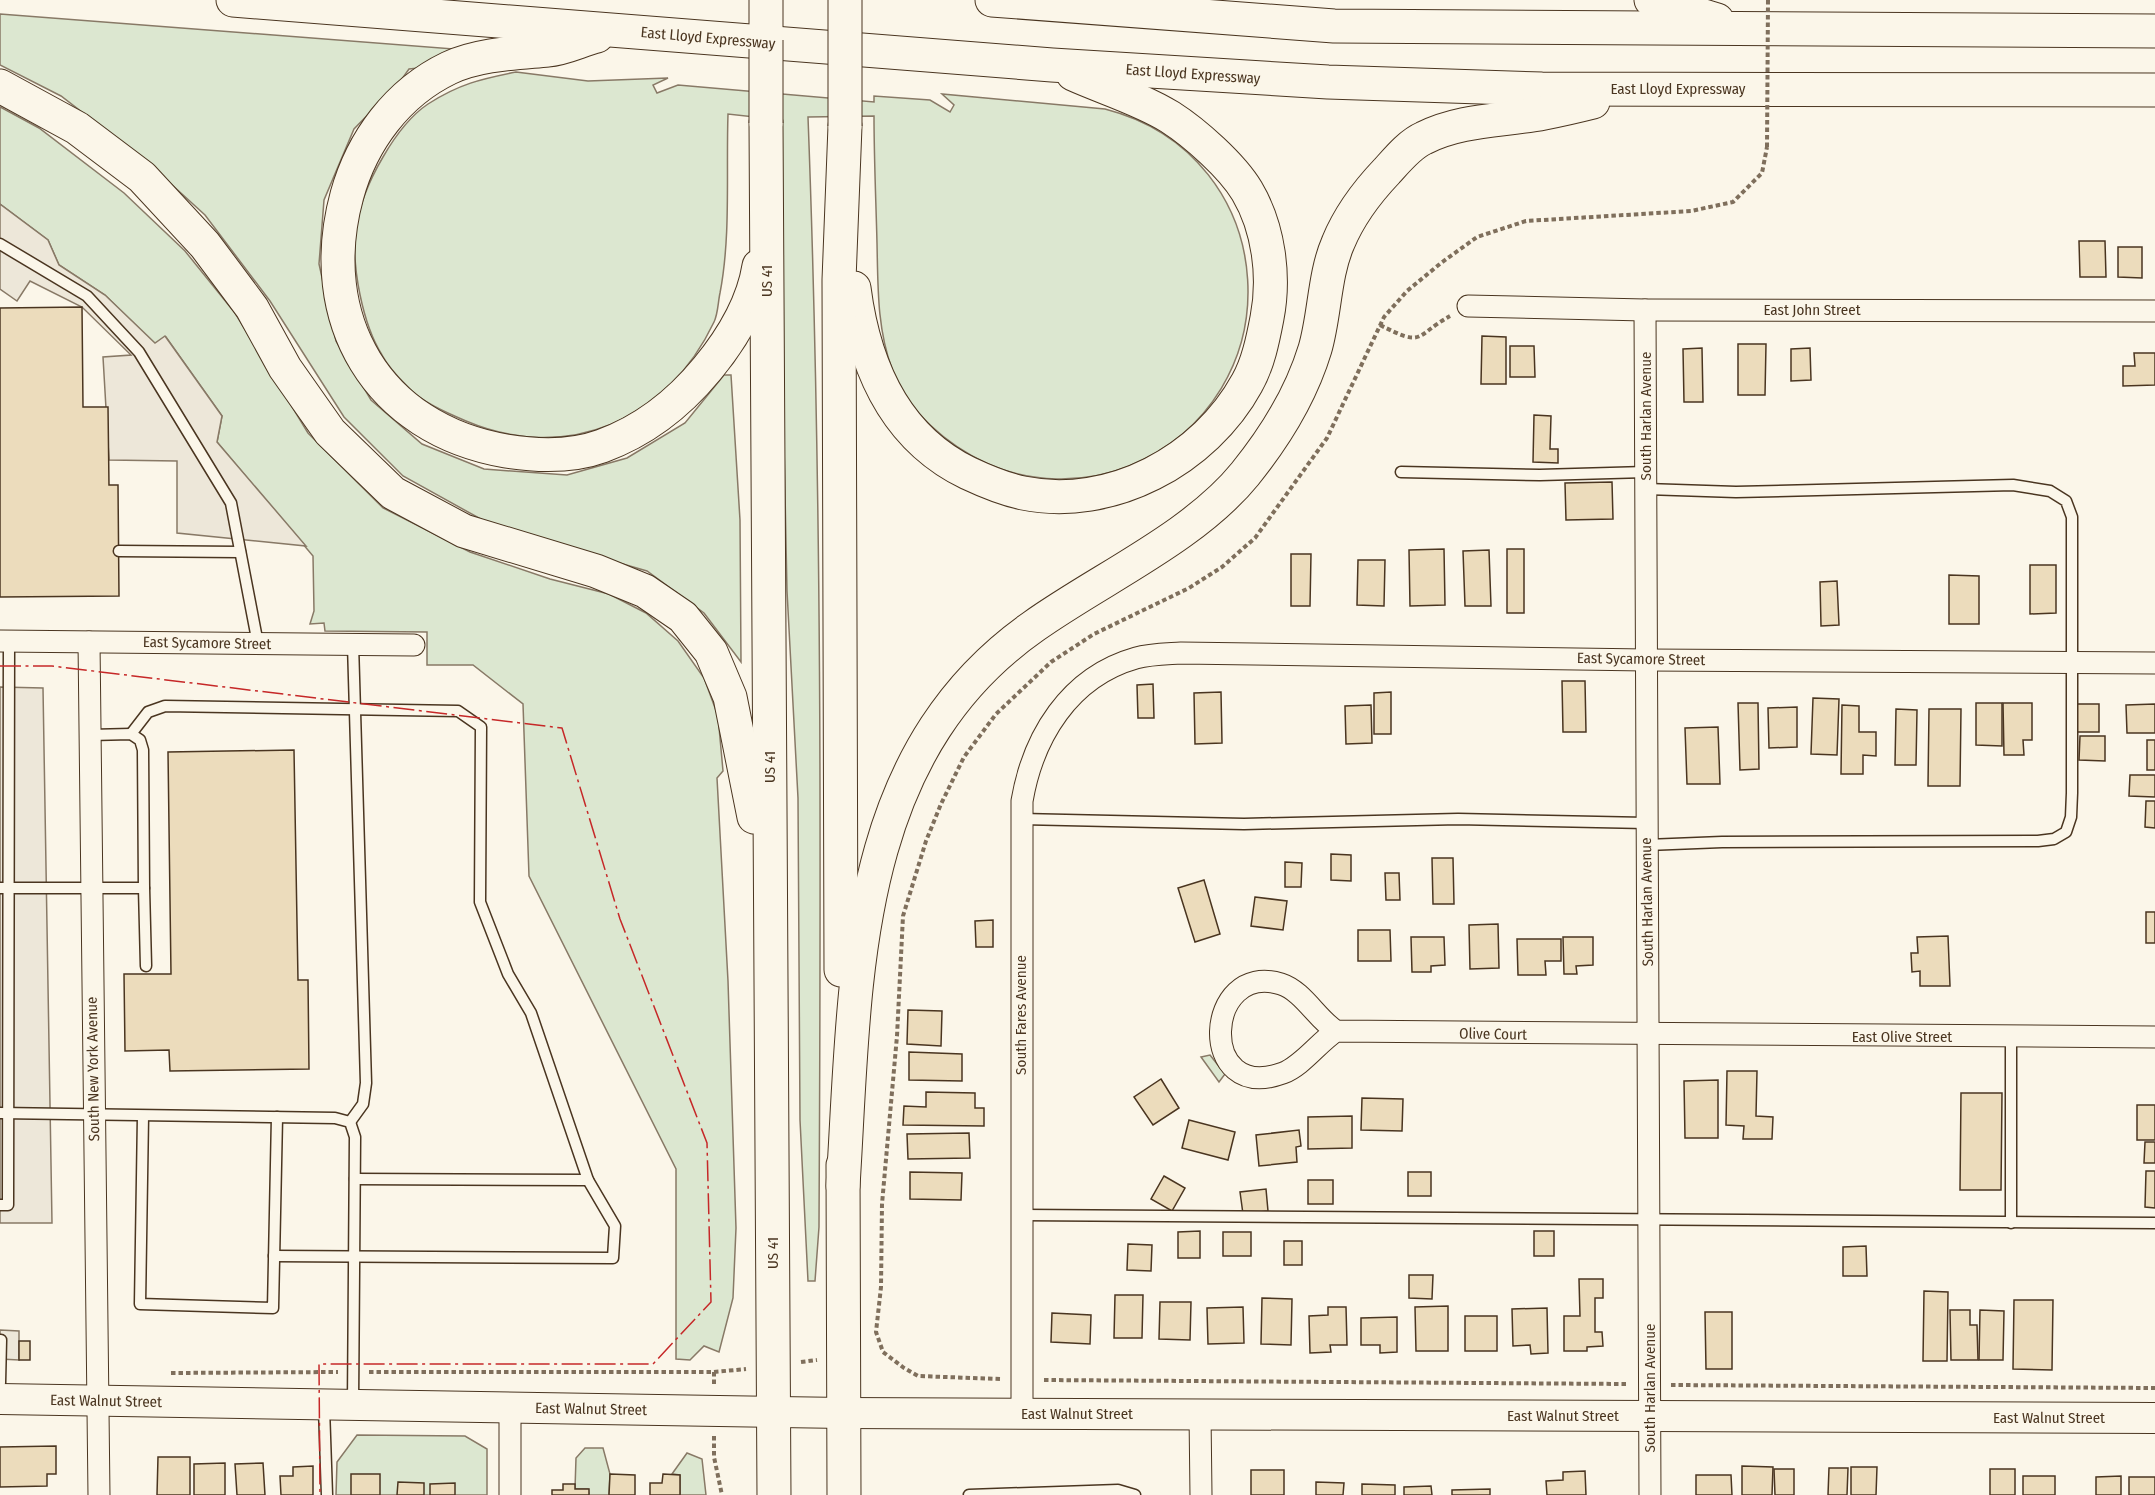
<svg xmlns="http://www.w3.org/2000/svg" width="2155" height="1495" font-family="'Fira Sans Condensed',sans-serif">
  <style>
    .green { fill: #dce7d0; stroke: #887966; stroke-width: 1.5 }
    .parking { fill: #ede7d9; stroke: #887966; stroke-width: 1.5 }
    .building { fill: #ecdcbc; stroke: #4a3520; stroke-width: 1.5 }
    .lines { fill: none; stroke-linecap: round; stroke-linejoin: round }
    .lane-casing { stroke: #4a3520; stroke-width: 13 }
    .street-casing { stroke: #4a3520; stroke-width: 23 }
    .secondary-casing { stroke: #4a3520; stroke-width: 32 }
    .highway-casing { stroke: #4a3520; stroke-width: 35 }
    .path { stroke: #7f6f5c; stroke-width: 4; stroke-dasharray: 4.5 3; stroke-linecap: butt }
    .lane { stroke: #fbf6e9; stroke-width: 10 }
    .street { stroke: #fbf6e9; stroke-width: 21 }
    .secondary { stroke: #fbf6e9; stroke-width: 30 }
    .highway { stroke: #fbf6e9; stroke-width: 33 }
    .highway-bridge-casing { stroke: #4a3520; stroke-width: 35; stroke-linecap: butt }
    .path-bridge { stroke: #7f6f5c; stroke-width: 4; stroke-dasharray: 4.5 3; stroke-linecap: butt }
    .highway-bridge { stroke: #fbf6e9; stroke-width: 33 }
    .power { stroke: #c62828; stroke-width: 1.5; stroke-dasharray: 21 4.5 3 4.5; stroke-linecap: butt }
    .labels { text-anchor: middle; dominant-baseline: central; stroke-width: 4.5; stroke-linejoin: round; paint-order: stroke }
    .street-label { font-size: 15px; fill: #4a3520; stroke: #fbf6e9 }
  </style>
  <rect width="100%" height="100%" fill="#fbf6e9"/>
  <g class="green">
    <polygon points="0,14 454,49 419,68 409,69 399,83 354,129 324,200 319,264 336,341 371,400 422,444 484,469 567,475 627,458 685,423 724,375 731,375 740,520 741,662 704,613 647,571 497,528 403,476 344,417 270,301 205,215 148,163 61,96 0,65"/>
    <path d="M 516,72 L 588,81 L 668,78 L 653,85 L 657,93 L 678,85 L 874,102 L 874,96 L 930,100 L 950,112 L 954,105 L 942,94 L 1105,109 C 1284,155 1299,398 1127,467 C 1083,484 1031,483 988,464 C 947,445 908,412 892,369 C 877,328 878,287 877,243 C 876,201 874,159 874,116 L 808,117 C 822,487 821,857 819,1227 L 815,1281 L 808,1281 L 800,1120 L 798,798 L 787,591 L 782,347 L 782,120 L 728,114 C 726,173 731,236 720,293 C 718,302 718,314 714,322 C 668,420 567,464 466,421 C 447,413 421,402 407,386 C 398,377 388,366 382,355 C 363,325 351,266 356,230 C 359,204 370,179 383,157 C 394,138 410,116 428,104 C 459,84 481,79 516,72 Z"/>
    <polygon points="0,107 39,128 124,193 185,251 235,313 308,433 383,508 470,552 550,579 609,594 646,613 678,641 704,678 718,716 723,771 717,778 728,981 736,1228 733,1298 719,1352 704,1346 690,1360 676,1359 676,1169 529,876 523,704 473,665 427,665 427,632 325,631 324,623 310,624 314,611 313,556 217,442 222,416 166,337 155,344 105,295 59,265 48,240 0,204"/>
    <polygon points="1210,1055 1225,1074 1219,1082 1201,1057"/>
    <polygon points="357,1435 465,1436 487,1449 487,1495 336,1495 337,1462"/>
    <polygon points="585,1448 603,1448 610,1474 609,1495 589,1495 588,1489 575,1489 576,1458"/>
    <polygon points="687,1453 702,1459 706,1495 680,1495 680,1475 672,1474"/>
  </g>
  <g class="parking">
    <polygon points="0,204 48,240 59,265 105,295 155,343 165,336 222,416 217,442 306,546 177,533 177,461 109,460 103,357 131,355 82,307 30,281 17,301 0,289"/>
    <polygon points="0,687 43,688 52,1223 0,1223"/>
    <polygon points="0,1330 19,1331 19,1360 0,1359"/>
  </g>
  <g class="building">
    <polygon points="2079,241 2105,241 2106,277 2080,277"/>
    <polygon points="2118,247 2142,247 2142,278 2118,277"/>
    <polygon points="82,307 83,407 108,407 109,485 118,485 119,596 0,597 0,308"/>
    <polygon points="1482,336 1506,337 1506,384 1481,384"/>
    <polygon points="1738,344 1766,344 1765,395 1738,395"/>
    <polygon points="1510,346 1534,346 1535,377 1510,377"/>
    <polygon points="1702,348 1703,402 1684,402 1683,349"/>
    <polygon points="1810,348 1811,380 1791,381 1791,349"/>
    <polygon points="2134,353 2155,353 2155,385 2123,386 2123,366 2135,366"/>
    <polygon points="1534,415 1551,416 1550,449 1558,449 1558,463 1533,462"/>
    <polygon points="1612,482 1613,519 1566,520 1565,483"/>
    <polygon points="1444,549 1445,605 1410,606 1409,550"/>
    <rect x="1507" y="549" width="17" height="64"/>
    <polygon points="1489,550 1491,606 1465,606 1463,551"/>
    <polygon points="1291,554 1311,554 1310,606 1291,606"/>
    <polygon points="1358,560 1385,560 1384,606 1357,605"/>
    <polygon points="2030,565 2056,565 2056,613 2030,614"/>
    <polygon points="1949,575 1979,576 1979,624 1949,624"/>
    <polygon points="1837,581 1839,625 1821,626 1820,582"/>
    <polygon points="1562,681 1585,681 1586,732 1563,732"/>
    <polygon points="1153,684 1154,718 1138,718 1137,685"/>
    <polygon points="1221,692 1222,743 1195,744 1194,693"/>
    <polygon points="1391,692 1391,734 1374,734 1374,693"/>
    <polygon points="1813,698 1839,699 1837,755 1811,754"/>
    <polygon points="1738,703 1758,703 1759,769 1740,770"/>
    <polygon points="1976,703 2002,703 2002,746 1976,745"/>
    <polygon points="2003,703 2032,703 2032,740 2023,740 2024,755 2004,755"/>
    <rect x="2075" y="704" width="24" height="28"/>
    <polygon points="2155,704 2155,733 2127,733 2126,705"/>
    <polygon points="1371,705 1372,743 1346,744 1345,706"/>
    <polygon points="1842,705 1859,706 1859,732 1876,732 1876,756 1863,755 1863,774 1841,774"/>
    <polygon points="1797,707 1797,747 1769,748 1768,708"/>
    <polygon points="1896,709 1917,710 1916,765 1895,765"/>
    <polygon points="1929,709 1961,709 1960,786 1928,786"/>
    <polygon points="1718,727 1720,784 1687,784 1685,728"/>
    <polygon points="2080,736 2105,736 2105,761 2079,760"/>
    <rect x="2147" y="740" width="8" height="30"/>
    <polygon points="294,750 298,980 308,980 309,1069 170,1071 169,1050 125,1051 124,974 171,974 168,752"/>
    <polygon points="2130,775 2155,775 2155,797 2129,796"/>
    <polygon points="2146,801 2155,801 2155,828 2145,827"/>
    <polygon points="1331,854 1351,855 1351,881 1331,880"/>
    <polygon points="1432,858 1453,858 1454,904 1433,904"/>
    <polygon points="1285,862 1302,863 1301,887 1285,887"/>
    <polygon points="1385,873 1399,873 1400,900 1386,900"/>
    <polygon points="1204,880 1220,934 1195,942 1178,888"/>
    <polygon points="1255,897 1287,901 1283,930 1251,926"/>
    <rect x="2146" y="912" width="9" height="31"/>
    <polygon points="993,920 993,947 976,947 975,921"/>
    <polygon points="1498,924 1499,968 1470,969 1469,925"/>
    <polygon points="1358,930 1390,930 1391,961 1358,961"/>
    <polygon points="1948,936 1950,986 1920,986 1920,971 1912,972 1911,953 1918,953 1917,937"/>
    <polygon points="1411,937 1444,937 1445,965 1431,966 1431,972 1412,972"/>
    <polygon points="1563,937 1593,937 1593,965 1576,966 1577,974 1564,974"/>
    <polygon points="1517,939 1561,939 1561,961 1545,961 1546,975 1518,975"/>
    <polygon points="908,1010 942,1011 941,1046 907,1044"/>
    <polygon points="909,1052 962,1054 962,1081 909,1080"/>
    <polygon points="1727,1071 1757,1071 1756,1116 1773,1117 1772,1139 1743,1139 1744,1126 1726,1125"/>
    <polygon points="1161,1079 1179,1108 1153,1125 1134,1097"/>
    <polygon points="1718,1080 1718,1138 1685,1138 1684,1081"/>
    <polygon points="926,1092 975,1093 975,1108 984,1108 984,1126 903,1125 904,1106 926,1107"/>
    <polygon points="1961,1093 2002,1093 2001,1190 1960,1190"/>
    <polygon points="1362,1098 1403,1099 1402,1131 1361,1130"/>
    <rect x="2137" y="1105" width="18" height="35"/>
    <polygon points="1352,1116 1352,1148 1308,1149 1308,1117"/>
    <polygon points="1189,1120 1235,1132 1228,1160 1182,1148"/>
    <polygon points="1299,1130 1301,1146 1296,1147 1297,1162 1259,1166 1256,1135"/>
    <polygon points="969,1133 970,1158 908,1159 907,1134"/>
    <polygon points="2145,1142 2155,1142 2155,1163 2144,1163"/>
    <polygon points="2146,1171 2155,1171 2155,1208 2145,1207"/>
    <polygon points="910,1172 962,1173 961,1200 910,1199"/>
    <rect x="1408" y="1172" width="23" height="24"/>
    <polygon points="1164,1176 1185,1188 1172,1211 1151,1199"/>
    <rect x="1308" y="1180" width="25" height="24"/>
    <polygon points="1266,1189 1268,1211 1243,1214 1240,1192"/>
    <polygon points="1200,1231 1200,1258 1178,1258 1178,1232"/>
    <rect x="1534" y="1231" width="20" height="25"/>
    <rect x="1223" y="1232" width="28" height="24"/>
    <rect x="1284" y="1241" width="18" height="24"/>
    <polygon points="1128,1244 1152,1245 1151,1271 1127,1270"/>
    <polygon points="1866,1246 1867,1276 1843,1276 1843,1247"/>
    <polygon points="1409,1275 1433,1275 1432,1299 1409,1298"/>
    <polygon points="1579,1279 1603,1279 1603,1298 1595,1298 1595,1332 1602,1332 1603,1346 1587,1347 1587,1351 1564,1351 1564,1316 1580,1316"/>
    <polygon points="1924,1291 1948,1292 1947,1361 1923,1361"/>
    <polygon points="1115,1295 1143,1295 1142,1338 1114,1338"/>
    <polygon points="1262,1298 1292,1299 1291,1345 1261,1344"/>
    <polygon points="2014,1300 2053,1300 2052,1370 2013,1369"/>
    <polygon points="1160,1302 1191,1302 1190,1340 1159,1339"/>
    <polygon points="1448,1306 1448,1351 1416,1351 1415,1307"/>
    <polygon points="1243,1307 1244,1343 1208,1344 1207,1308"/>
    <polygon points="1328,1307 1346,1307 1347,1345 1330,1345 1331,1352 1310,1353 1309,1316 1328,1315"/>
    <polygon points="1547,1308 1548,1353 1531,1354 1530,1345 1513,1346 1512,1309"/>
    <polygon points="1950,1310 1970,1310 1970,1325 1977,1325 1978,1360 1951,1360"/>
    <polygon points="1980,1310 2004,1311 2003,1360 1979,1360"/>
    <polygon points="1705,1312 1732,1312 1732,1369 1706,1369"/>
    <polygon points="1052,1313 1091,1315 1090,1344 1051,1342"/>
    <rect x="1465" y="1316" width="32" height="35"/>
    <polygon points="1397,1317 1397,1352 1380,1353 1380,1345 1361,1345 1361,1318"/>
    <rect x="19" y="1341" width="11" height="19"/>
    <polygon points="56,1446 56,1474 47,1474 47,1486 0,1487 0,1447"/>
    <polygon points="158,1457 190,1457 190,1495 157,1495"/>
    <polygon points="225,1463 225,1495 194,1495 194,1464"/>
    <polygon points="263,1463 265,1495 237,1495 235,1464"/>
    <polygon points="313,1466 313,1495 281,1495 280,1476 293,1476 293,1467"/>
    <polygon points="1742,1466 1773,1467 1772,1495 1742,1495"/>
    <polygon points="1851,1467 1877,1467 1876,1495 1851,1495"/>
    <polygon points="1829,1468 1848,1468 1847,1495 1828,1495"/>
    <polygon points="1774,1469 1794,1469 1794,1495 1775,1495"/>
    <rect x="1990" y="1469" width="25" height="26"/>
    <rect x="1251" y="1470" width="33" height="25"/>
    <polygon points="1585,1471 1586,1495 1547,1495 1546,1481 1563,1480 1563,1472"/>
    <rect x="351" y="1474" width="29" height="21"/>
    <polygon points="610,1474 635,1475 635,1495 609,1495"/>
    <polygon points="663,1474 680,1475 680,1495 650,1495 650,1483 662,1483"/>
    <polygon points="1696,1475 1731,1475 1732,1495 1696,1495"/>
    <rect x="2023" y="1476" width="32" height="19"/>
    <polygon points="2121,1476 2121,1495 2096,1495 2096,1477"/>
    <rect x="2129" y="1477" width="26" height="18"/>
    <polygon points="398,1482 424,1483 424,1495 397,1495"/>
    <polygon points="1316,1482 1344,1483 1343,1495 1316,1495"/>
    <polygon points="455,1483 455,1495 430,1495 430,1484"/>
    <polygon points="563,1484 575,1484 575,1489 589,1489 589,1495 552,1495 552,1490 563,1490"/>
    <polygon points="1362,1484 1395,1485 1395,1495 1362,1495"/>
    <polygon points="1431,1486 1432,1495 1404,1495 1404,1487"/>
    <polygon points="1490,1489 1490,1495 1452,1495 1452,1490"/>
  </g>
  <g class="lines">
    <g class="lane-casing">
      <g id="lane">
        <polyline points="0,244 87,296 139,352 231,503 258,644"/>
        <polyline points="1401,472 1540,475 1646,472"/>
        <polyline points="1646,489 1736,492 2013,485 2050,491 2066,501 2072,517 2072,793 2071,817 2066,832 2054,839 2038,841 1722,842 1647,845"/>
        <polyline points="119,551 240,552"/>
        <polyline points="131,734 148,712 165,706 458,711 481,727 480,902 508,974 531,1013 588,1180 615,1226 613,1258 274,1256"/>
        <polyline points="1021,819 1244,824 1458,819 1646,823"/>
        <polyline points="0,888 144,888 143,750 140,740 131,734 90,735"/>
        <polyline points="144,888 146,966"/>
        <polyline points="2011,1038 2011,1223"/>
        <polyline points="0,1113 335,1118 350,1122 355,1137 353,1404"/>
        <polyline points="143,1116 140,1304 273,1308 277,1117"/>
        <polyline points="350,1122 363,1104 366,1083 353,644"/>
        <polyline points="355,1179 588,1180"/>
        <polyline points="0,1205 8,1205 9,641"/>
        <polyline points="1022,1215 2155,1223"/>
        <polyline points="0,1383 1,1340"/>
        <polyline points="324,1408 327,1495"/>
        <polyline points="969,1495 1118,1490 1135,1495"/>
      </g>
    </g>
    <g class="street-casing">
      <g id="street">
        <polyline points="1468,306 1645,310 2155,311"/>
        <path d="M 1645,310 C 1648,705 1649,1100 1650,1495"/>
        <polyline points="0,641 414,645"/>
        <polyline points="89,642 99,1495"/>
        <path d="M 1336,1031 C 1318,1043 1302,1066 1283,1073 C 1196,1105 1204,960 1281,984 C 1303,991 1317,1019 1336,1031 L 2155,1037"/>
        <polyline points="510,1407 510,1495"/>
        <path d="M 1022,1413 L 1022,801 C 1033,737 1069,677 1136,658 C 1150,654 1166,654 1181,653 L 1646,660 L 2155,663"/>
        <polyline points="1200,1414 1201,1495"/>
      </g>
    </g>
    <g class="secondary-casing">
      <polyline id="secondary" points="0,1399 844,1413 2155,1418"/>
    </g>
    <g class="highway-casing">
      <g id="highway">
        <polyline points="233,0 1052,65 1328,82 1542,89 2155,90"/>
        <polyline points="766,0 766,40"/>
        <polyline points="992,0 1334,26 2155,31"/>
        <polyline points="1651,0 1717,20"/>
        <path d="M 597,36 C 581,40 564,49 548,50 C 516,53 479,54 449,68 C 397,93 362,141 347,195 C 313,319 377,429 506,451 C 537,456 572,457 602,446 C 643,431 679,403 707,369 C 731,340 753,304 759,266"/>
        <polyline points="0,86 77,128 142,177 205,245 252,308 285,368 330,432 393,493 464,531 596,571 645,591 683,617 711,652 730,697 754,817"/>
        <polyline points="766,123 774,1495"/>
        <path d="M 854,288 C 864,365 894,437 968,473 C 985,481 1004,489 1023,493 C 1111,511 1205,460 1247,383 C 1258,364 1263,339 1267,318 C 1275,277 1269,228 1247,191 C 1232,166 1195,133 1170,117 C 1141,99 1104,88 1073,74"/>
        <polyline points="841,970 839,280 845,126"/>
        <polyline points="843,1165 844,1495"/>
        <path d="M 843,1186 C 856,984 848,756 1034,626 C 1100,579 1194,537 1245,474 C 1275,437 1301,395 1315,349 C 1325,315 1324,275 1338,243 C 1349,216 1367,192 1387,171 C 1397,160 1410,144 1424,138 C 1462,119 1503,121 1544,113 C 1560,110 1577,106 1593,102"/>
      </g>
    </g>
    <g class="path">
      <path d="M 1380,325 C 1425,348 1414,336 1450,316"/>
      <polyline points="801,1362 817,1360"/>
      <polyline points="369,1372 714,1372 746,1369"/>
      <polyline points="714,1372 714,1387"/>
      <polyline points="171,1373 338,1372"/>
      <polyline points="1000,1379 918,1376 904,1368 883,1352 876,1332 881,1287 882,1204 897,1036 903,916 926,841 941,804 964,757 996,714 1051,662 1094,634 1189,588 1222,567 1255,538 1327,438 1384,317 1407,291 1441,263 1477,237 1526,221 1691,211 1733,202 1762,173 1767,147"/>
      <polyline points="1044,1380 1627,1384"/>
      <polyline points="1671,1385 2155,1388"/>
      <polyline points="714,1436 714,1457 722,1495"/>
    </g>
    <use href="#lane" class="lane"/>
    <use href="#street" class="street"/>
    <use href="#secondary" class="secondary"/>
    <use href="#highway" class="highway"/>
    <g class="highway-bridge-casing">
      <g id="highway-bridge">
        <polyline points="766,40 766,123"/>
        <polyline points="845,126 845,0"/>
      </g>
    </g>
    <polyline class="path-bridge" points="1767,147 1768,0"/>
    <use href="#highway-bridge" class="highway-bridge"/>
    <polyline class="power" points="0,666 52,666 562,728 620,919 707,1143 711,1302 653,1364 319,1364 320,1495"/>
  </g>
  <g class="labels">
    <g class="street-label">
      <text transform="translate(708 38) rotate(5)">East Lloyd Expressway</text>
      <text transform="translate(1193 74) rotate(4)">East Lloyd Expressway</text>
      <text x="1678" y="89">East Lloyd Expressway</text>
      <text transform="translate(767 281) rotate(-90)">US 41</text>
      <text x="1812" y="310">East John Street</text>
      <text transform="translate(1646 416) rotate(-90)">South Harlan Avenue</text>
      <text transform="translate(207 643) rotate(1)">East Sycamore Street</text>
      <text transform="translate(1641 659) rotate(1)">East Sycamore Street</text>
      <text transform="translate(770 767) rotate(-90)">US 41</text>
      <text transform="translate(1647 902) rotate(-91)">South Harlan Avenue</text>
      <text transform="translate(1021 1015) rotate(-90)">South Fares Avenue</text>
      <text transform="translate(1493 1034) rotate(1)">Olive Court</text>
      <text x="1902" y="1037">East Olive Street</text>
      <text transform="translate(93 1069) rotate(-91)">South New York Avenue</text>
      <text transform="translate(773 1253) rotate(-90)">US 41</text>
      <text transform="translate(1650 1388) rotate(-90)">South Harlan Avenue</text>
      <text transform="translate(106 1401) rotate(1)">East Walnut Street</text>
      <text transform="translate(591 1409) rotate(1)">East Walnut Street</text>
      <text x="1077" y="1414">East Walnut Street</text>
      <text x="1563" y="1416">East Walnut Street</text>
      <text x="2049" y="1418">East Walnut Street</text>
    </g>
  </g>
</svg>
